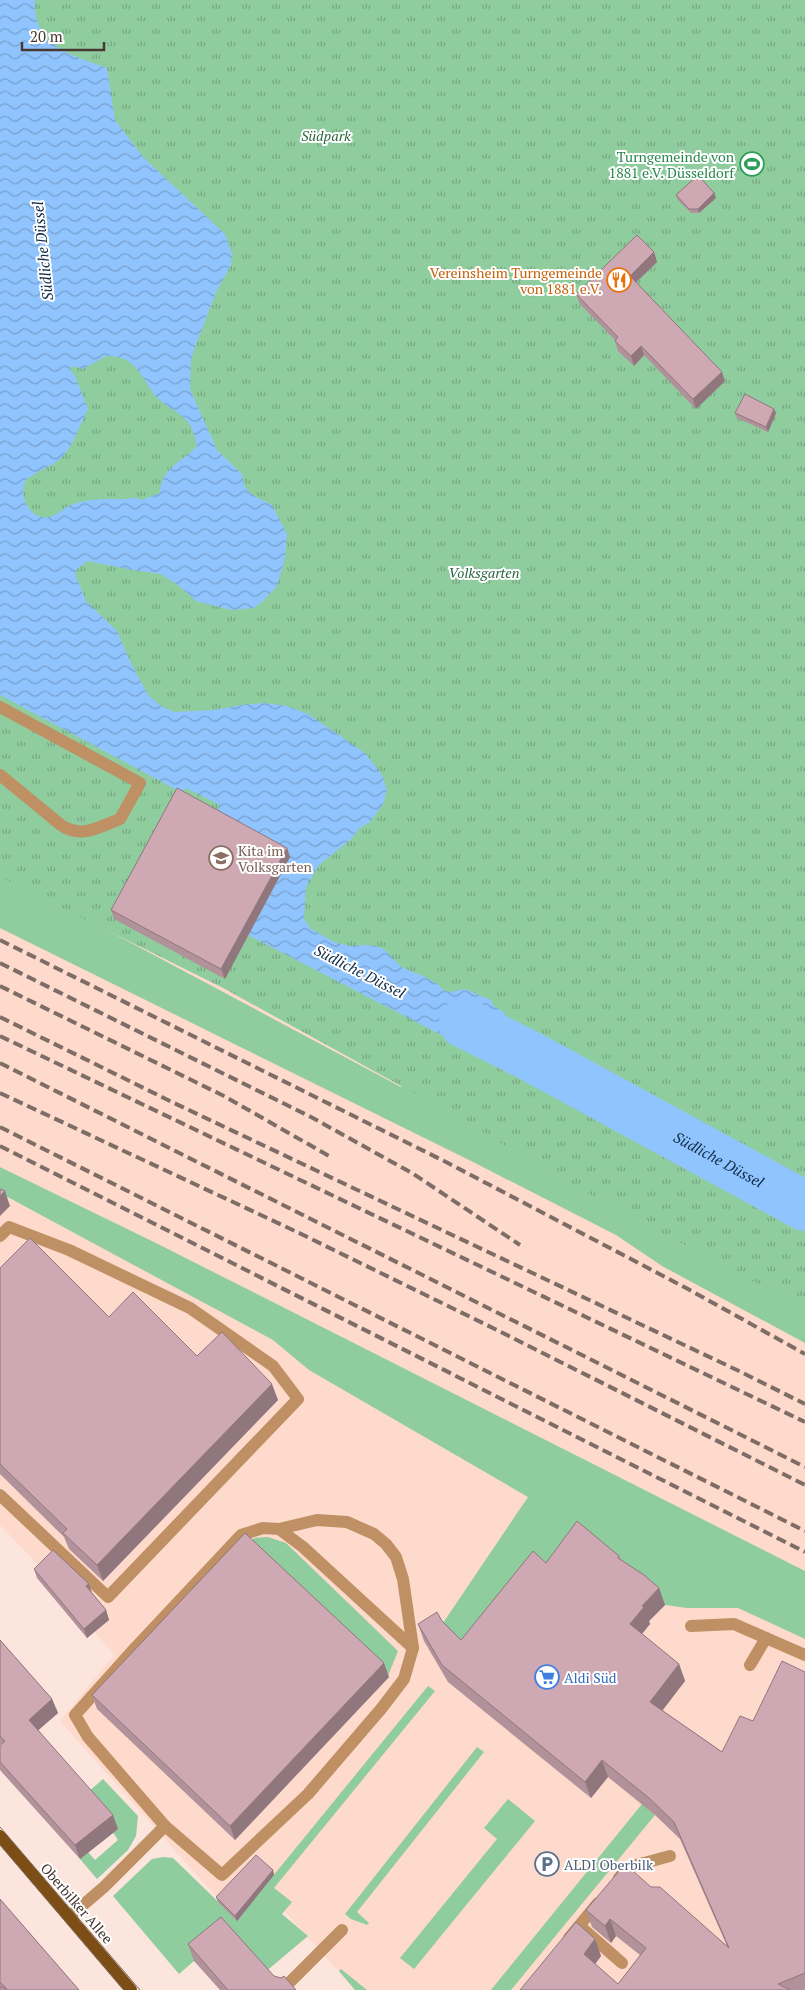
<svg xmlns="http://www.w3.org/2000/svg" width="805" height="1990" font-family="'PT Serif',serif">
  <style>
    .built { fill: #fddacc }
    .green { fill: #8fcc9e }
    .park { fill: url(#park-tufts) }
    .water { fill: url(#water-waves); fill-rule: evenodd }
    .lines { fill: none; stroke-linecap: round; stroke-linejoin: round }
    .river { stroke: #90c4fe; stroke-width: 50 }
    .minor { stroke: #be9063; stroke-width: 12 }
    .major { stroke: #7c4d14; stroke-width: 12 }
    .tram { stroke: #7d6d66; stroke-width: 1 }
    .rail { stroke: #7d6d66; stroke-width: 4; stroke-dasharray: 10 5; stroke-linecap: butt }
    .wall { fill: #b1919a }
    .shaded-wall { fill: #90767d }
    .building { fill: #cea9b3; stroke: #90767d }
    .labels { text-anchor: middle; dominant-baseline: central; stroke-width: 4; stroke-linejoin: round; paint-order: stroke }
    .park-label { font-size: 14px; font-style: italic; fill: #28653b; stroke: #fff }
    .leisure-label { font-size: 14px; fill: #27864d; stroke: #fff; text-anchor: end }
    .food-label { font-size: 14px; fill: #c56008; stroke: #fff; text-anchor: end }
    .education-label { font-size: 14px; fill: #785e54; stroke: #fff; text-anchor: start }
    .shop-label { font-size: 14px; fill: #366cbe; stroke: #fff; text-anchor: start }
    .service-label { font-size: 14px; fill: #4e5e75; stroke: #fff; text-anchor: start }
    .street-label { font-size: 14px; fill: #463832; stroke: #fff }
    .water-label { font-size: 15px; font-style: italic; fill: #112c48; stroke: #fff }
  </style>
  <defs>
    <pattern id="park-tufts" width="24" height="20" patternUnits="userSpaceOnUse" patternTransform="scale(1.25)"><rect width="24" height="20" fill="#8fcc9e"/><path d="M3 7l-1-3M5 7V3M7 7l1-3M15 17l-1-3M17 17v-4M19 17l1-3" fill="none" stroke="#77a781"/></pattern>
    <pattern id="water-waves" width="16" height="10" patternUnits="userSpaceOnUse" patternTransform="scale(1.25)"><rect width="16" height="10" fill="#90c4fe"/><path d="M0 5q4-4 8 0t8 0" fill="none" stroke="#77a0ce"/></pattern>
  </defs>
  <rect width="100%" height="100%" fill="#fce5dd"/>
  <g class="built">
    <polygon points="0,877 223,988 805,1309 805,1571 156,1243 0,1167"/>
    <polygon points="0,1194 535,1474 805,1609 805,1990 355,1990 264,1888 236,1919 60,1721 114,1655 40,1567 0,1525"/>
  </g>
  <g class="green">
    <polygon points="0,873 401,1087 411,1074 805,1287 805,1343 662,1266 616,1235 473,1162 0,928"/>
    <polygon points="0,1167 156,1243 805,1571 805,1639 738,1608 687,1608 665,1605 583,1538 479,1668 443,1623 528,1497 309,1370 273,1340 0,1193"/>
    <polygon points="268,1537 286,1543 398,1651 388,1676 247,1545 254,1538"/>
    <polygon points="428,1686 435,1691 274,1888 292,1902 282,1914 308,1936 264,1973 194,1961 179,1974 113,1896 152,1859 163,1857 173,1858 237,1920"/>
    <polygon points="477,1747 484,1752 357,1912 369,1923 367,1925 351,1919 345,1914"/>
    <polygon points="103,1779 138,1816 136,1836 128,1850 97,1879 80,1859 88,1852 95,1860 118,1840 87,1793"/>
    <polygon points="508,1799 535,1821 414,1969 400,1958 497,1839 484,1828"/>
    <polygon points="642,1804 655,1815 511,1990 491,1990"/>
    <polygon points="341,1969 367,1990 355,1990 339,1971"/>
  </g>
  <polygon class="park" points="0,0 805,0 805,1309 561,1179 461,1119 223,988 0,877"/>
  <path class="water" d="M 0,0 L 35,0 C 32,47 72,55 107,68 L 115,120 L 143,157 L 225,234 L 232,254 L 231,265 L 216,292 L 195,347 L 191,360 L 190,389 L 217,450 L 242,474 L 244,485 L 249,492 L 256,497 L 272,505 L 287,534 L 285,558 L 277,586 L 263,601 L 254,608 L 231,610 L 196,601 L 179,586 L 161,574 L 132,570 L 88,561 L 78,568 L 75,574 L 86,601 L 117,631 L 131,663 L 148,695 L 161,706 L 174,712 L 215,710 L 241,705 L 264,703 L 287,706 L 308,714 L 365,753 L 382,775 L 387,790 L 383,804 L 370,822 L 360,828 L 350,840 L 319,865 L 306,887 L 304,919 L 310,928 L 334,942 L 350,946 L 364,945 L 376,946 L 384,949 L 401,967 L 425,977 L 439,985 L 443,990 L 449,992 L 465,989 L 491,1000 L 494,1006 L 502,1011 L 519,1029 L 533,1041 L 515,1073 L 248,935 L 290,857 L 215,816 L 220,805 L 186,788 L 183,792 L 177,790 L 0,695 ZM 106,356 C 113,356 122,357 128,361 C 141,370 145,382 154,394 C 163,406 178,410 187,421 C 193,427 195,438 197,446 C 183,462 161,467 160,493 L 142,500 L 136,498 C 130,498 123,500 117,499 C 101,499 87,499 71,505 C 63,508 57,516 48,517 C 30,520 19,497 25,482 C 27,476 52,466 60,459 C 73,447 80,425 88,409 L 75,376 L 70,369 L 72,366 L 83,369 Z"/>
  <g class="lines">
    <path class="river" id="s1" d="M 464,1023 L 530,1056 L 805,1206"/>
    <g class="minor">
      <path d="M 0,707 L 140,783 L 120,819 C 99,827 81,839 61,825 L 0,775"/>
      <polyline points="0,1236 9,1227 69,1250 190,1308 273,1366 298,1399 108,1597 0,1495"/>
      <polyline points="691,1626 734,1624 805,1655"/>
      <polyline points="750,1665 766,1638"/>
      <polyline points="165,1826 88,1737 75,1715 135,1648 241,1535 263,1528 279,1529 303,1547 413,1648"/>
      <polyline points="619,1878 629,1867 670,1856"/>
      <polyline points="69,1917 104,1887 165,1826 222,1875 308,1794 381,1709 404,1679 413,1648 403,1579 396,1557 386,1544 374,1534 347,1522 317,1520 279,1529"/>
      <polyline points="582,1928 622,1963"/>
      <polyline points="569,1938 598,1903"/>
      <polyline points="285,1987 342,1930"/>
    </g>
    <polyline class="major" points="0,1836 131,1990"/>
    <g class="tram">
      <polyline points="0,1827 140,1990"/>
      <polyline points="0,1845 124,1990"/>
    </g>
    <g class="rail">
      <polyline points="0,940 446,1162 688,1289 805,1354"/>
      <polyline points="0,963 311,1117 412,1173 520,1245"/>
      <polyline points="0,986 224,1096 329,1156"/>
      <polyline points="0,1017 174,1103 739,1371 805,1404"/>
      <polyline points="0,1036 805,1422"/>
      <polyline points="0,1063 805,1467"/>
      <polyline points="0,1093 295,1231 499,1331 805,1485"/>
      <polyline points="0,1127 805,1531"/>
      <polyline points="0,1146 805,1552"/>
    </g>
  </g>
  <g class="wall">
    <polygon points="676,195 716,198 699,213 691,213 678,200"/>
    <polygon points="654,252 657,262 636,283 725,381 696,409 644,355 634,366 618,351 615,341 615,340 580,304 576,294"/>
    <polygon points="735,413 776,413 768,432 737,418"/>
    <polygon points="287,848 290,857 225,979 114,919 111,910"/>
    <polygon points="0,1268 109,1317 197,1356 278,1400 103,1581 69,1549 64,1537 0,1474"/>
    <polygon points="619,1556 621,1560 659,1588 665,1605 649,1621 650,1624 642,1634 679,1664 685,1681 662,1710 722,1752 753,1721 805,1672 805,1990 520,1990 595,1939 601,1956 595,1964 618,1984 640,1955 616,1936 611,1943 592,1927 586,1910 651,1887 727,1946 680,1839 655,1815 608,1777 591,1798 448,1682 424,1641 418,1624 442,1621 461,1640 546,1563"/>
    <polygon points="34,1569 92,1593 106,1610 109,1620 87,1638 37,1578"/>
    <polygon points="0,1640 52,1699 58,1713 38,1730 118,1829 80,1859 0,1770 0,1746 1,1745 0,1744"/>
    <polygon points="389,1677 235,1840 97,1709 92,1695"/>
    <polygon points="273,1870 274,1875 237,1921 218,1902 216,1897"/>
    <polygon points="0,1899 79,1990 0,1990"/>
    <polygon points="188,1944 274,1976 296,1990 220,1990 194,1961"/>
  </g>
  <g class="shaded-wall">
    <polygon points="714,193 716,198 699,213 698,209"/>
    <polygon points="654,252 657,262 633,285 630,276"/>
    <polygon points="641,346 644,355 634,366 631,356"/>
    <polygon points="722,372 725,381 696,409 693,399"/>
    <polygon points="774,409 776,413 768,432 766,427"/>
    <polygon points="287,848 290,857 225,979 221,969"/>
    <polygon points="5,1191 10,1206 0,1216 0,1196"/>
    <polygon points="272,1384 278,1400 103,1581 97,1565"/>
    <polygon points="89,1584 92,1593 86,1586"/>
    <polygon points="659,1588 665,1605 649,1621 650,1624 636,1641 630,1624 642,1606"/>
    <polygon points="106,1610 109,1620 87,1638 84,1629"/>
    <polygon points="384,1663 389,1677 235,1840 230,1826"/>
    <polygon points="679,1664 685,1681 656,1719 650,1702"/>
    <polygon points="52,1699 58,1713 34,1734 29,1720"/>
    <polygon points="602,1760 608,1777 591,1798 585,1782"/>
    <polygon points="113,1815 118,1829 80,1859 75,1845"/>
    <polygon points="273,1870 274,1875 237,1921 235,1916"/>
    <polygon points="610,1919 616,1936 611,1943 605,1926"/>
    <polygon points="595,1939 601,1956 590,1971 584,1954"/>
  </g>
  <g class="building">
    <polygon points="698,175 714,193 698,209 689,209 676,195"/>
    <polygon points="637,235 654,252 630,276 722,372 693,399 641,346 631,356 615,341 618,337 576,294"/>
    <polygon points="745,394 774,409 766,427 735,413"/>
    <polygon points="177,788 287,848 221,969 111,910"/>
    <polygon points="0,1189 5,1191 0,1196"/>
    <polygon points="30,1238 109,1317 133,1292 197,1356 222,1332 272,1384 97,1565 63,1533 67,1529 0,1464 0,1268"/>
    <polygon points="577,1521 619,1556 618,1558 644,1575 659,1588 642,1606 644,1607 630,1624 679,1664 650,1702 722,1752 740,1716 753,1721 782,1661 805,1672 805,1973 778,1984 790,1990 520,1990 576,1922 595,1939 584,1954 618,1984 646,1948 610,1919 605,1926 586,1910 625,1864 651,1887 660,1887 729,1948 674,1822 649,1798 602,1760 585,1782 442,1665 418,1624 437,1612 442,1621 461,1640 533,1551 546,1563"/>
    <polygon points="245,1533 384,1663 230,1826 92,1695"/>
    <polygon points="53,1550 89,1584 86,1586 106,1610 84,1629 34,1569"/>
    <polygon points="0,1640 52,1699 29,1720 113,1815 75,1845 0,1762 0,1746 5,1741 0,1736"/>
    <polygon points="256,1855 273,1870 235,1916 216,1897"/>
    <polygon points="0,1899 79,1990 0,1990 0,1987 7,1989 0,1982"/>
    <polygon points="221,1917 274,1976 281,1978 284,1976 296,1990 228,1990 188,1944"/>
  </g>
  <defs>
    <g id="stadium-ring" transform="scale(1.25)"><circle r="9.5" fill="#fff" stroke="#2e9e5b" stroke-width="1.5"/><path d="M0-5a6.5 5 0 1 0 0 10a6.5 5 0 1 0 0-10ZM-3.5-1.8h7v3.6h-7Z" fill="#2e9e5b"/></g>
    <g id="restaurant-ring" transform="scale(1.25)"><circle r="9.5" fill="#fff" stroke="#e8710a" stroke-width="1.5"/><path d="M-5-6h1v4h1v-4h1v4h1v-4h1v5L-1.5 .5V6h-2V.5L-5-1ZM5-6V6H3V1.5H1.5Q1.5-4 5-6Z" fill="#e8710a"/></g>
    <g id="school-ring" transform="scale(1.25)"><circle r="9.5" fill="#fff" stroke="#8d6e63" stroke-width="1.5"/><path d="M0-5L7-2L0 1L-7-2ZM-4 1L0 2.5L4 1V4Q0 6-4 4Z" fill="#8d6e63"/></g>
    <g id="supermarket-ring" transform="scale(1.25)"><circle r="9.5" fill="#fff" stroke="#3f7fe0" stroke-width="1.5"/><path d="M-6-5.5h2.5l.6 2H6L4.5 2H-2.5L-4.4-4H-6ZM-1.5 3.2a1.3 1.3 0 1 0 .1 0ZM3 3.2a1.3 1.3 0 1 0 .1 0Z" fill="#3f7fe0"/></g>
    <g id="parking-ring" transform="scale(1.25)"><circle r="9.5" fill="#fff" stroke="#5c6f8a" stroke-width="1.5"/><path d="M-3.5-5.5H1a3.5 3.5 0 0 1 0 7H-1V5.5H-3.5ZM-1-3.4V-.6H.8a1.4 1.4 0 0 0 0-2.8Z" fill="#5c6f8a"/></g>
  </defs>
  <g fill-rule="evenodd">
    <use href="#stadium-ring" x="752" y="164"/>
    <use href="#restaurant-ring" x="619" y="280"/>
    <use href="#school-ring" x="221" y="858"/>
    <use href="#supermarket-ring" x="547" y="1677"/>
    <use href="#parking-ring" x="547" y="1864"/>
  </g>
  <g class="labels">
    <g class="park-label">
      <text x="326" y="135">Südpark</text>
      <text x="484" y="572">Volksgarten</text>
    </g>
    <g class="leisure-label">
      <text x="734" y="156">Turngemeinde von<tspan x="734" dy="16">1881 e.V. Düsseldorf</tspan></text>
    </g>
    <g class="food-label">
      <text x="602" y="272">Vereinsheim Turngemeinde<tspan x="602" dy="16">von 1881 e.V.</tspan></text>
    </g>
    <g class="education-label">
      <text x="238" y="850">Kita im<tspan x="238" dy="16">Volksgarten</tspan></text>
    </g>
    <g class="shop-label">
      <text x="564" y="1677">Aldi Süd</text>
    </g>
    <g class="service-label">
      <text x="564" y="1864">ALDI Oberbilk</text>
    </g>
    <g class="street-label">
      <text transform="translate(77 1903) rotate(49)">Oberbilker Allee</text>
    </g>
    <g class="water-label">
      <text transform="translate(42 251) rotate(-96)">Südliche Düssel</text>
      <text transform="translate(360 971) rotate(27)">Südliche Düssel</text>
      <text stroke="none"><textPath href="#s1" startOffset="289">Südliche Düssel</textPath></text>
    </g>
  </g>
  <path d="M22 42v8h82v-8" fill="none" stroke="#463832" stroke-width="2.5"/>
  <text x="30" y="42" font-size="15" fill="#463832" stroke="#ffffff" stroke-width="4" paint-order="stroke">20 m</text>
</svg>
